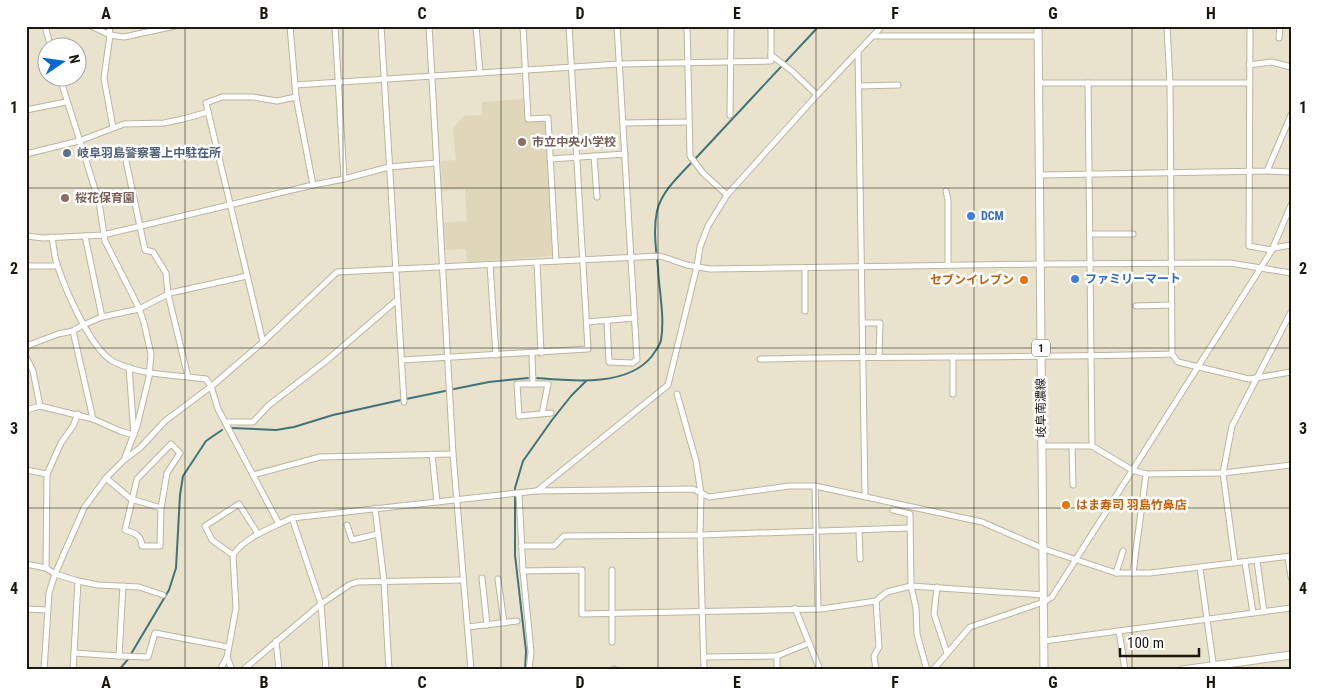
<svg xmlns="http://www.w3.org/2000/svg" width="1317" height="696" font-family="'Roboto Condensed','Noto Sans JP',sans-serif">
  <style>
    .built { fill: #e0d7ba }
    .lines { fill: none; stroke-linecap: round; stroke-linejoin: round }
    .stream { stroke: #40747a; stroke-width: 2 }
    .minor-casing { stroke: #bbb49f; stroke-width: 7 }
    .major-casing { stroke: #bbb49f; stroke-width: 9 }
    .minor { stroke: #fff; stroke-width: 5 }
    .major { stroke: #fff; stroke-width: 7 }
    .grid { fill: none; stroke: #1b1811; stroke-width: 1; stroke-opacity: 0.55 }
    .education-dot { fill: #8d6e63; stroke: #fff; stroke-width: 2 }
    .service-dot { fill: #5c6f8a; stroke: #fff; stroke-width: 2 }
    .shop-dot { fill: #3f7fe0; stroke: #fff; stroke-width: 2 }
    .food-dot { fill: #e8710a; stroke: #fff; stroke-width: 2 }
    .labels { text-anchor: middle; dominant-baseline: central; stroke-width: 5; stroke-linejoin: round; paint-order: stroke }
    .shield { fill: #fff; stroke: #5f5d58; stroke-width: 1 }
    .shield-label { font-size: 11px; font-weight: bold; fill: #1b1811 }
    .education-label { font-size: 12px; font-weight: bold; fill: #785e54; stroke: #fff; text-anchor: start }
    .service-label { font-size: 12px; font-weight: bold; fill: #4e5e75; stroke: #fff; text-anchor: start }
    .shop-label { font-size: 12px; font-weight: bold; fill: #366cbe; stroke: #fff; text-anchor: start }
    .food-label { font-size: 12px; font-weight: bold; fill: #c56008; stroke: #fff; text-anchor: end }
    .street-label { font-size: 12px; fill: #1b1811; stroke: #fff }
    .neatline { fill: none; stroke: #1b1811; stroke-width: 2 }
    .grid-label { font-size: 16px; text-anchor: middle; font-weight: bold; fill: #1b1811 }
  </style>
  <rect width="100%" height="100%" fill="#e9e2cc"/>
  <polygon class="built" points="525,99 526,120 545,119 553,256 467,262 466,249 445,250 443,223 467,221 465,189 442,191 441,161 456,160 453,129 463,116 482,115 482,102"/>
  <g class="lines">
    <g class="stream">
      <polyline points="695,159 819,26"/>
      <path d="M 537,378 C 572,381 628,387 652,356 C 655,351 660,346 661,340 C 665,317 659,291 658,268 C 656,249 653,230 657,211 C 662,191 678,177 692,162"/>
      <polyline points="454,389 489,382 528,378"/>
      <polyline points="406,399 445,391"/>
      <polyline points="231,428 276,430 294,427 333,415 401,400"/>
      <polyline points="131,654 169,590 176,568 180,495 183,476 206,441 222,430"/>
      <polyline points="119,670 129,658"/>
      <polyline points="525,670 526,651 515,555 515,488 523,461 552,420 571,396 586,381"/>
    </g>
    <g class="minor-casing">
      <g id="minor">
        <polyline points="45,26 51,48"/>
        <polyline points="91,26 110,35 124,37 175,26"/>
        <polyline points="109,26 110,35 104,78 113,128"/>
        <polyline points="290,26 296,97 313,185"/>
        <polyline points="335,26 344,179"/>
        <polyline points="381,26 404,402"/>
        <polyline points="429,26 453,454 471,670"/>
        <polyline points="476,26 480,73"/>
        <polyline points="523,26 528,119 548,118 556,261"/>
        <polyline points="687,26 690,156 703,173 727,195"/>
        <polyline points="1250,26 1249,246 1272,250"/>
        <polyline points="873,36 1037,36"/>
        <polyline points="1279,38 1280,26"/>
        <polyline points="858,53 865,497"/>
        <polyline points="771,55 792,71 817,95"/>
        <polyline points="1249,65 1272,62 1291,67"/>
        <polyline points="1038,83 1249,83"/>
        <polyline points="1088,83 1092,446 1132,470 1146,474 1223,473 1291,465"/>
        <polyline points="295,85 619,64 771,61 771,26"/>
        <polyline points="859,86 898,85"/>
        <polyline points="26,110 66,102"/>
        <polyline points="730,115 731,26"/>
        <polyline points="623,123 689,122"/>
        <polyline points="26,154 79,141 124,124 164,123 183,119 208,112"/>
        <polyline points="594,156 597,197"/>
        <polyline points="550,159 625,154"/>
        <polyline points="126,161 145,250 153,252 166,273 168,294 188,377 206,379 211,386 218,409 279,524"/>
        <polyline points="1267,171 1291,172"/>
        <polyline points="1040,175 1267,171 1291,115"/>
        <polyline points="946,191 948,200 948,265"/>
        <polyline points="1090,234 1133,234"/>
        <polyline points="26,236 43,238 103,235 313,185 344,179 389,167 436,163"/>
        <polyline points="85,236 102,317"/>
        <path d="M 52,237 C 54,247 54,258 58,267 C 66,291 91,350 114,362 C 136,373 164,375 188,377"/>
        <polyline points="1274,248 1291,245"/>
        <polyline points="537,262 541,353"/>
        <polyline points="490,265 496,355"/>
        <polyline points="26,266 57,266"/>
        <polyline points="805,268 805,311"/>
        <polyline points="1136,306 1172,305"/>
        <polyline points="607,321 609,362 632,363 637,360 617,26"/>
        <polyline points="587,322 635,318"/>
        <polyline points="862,323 880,323 879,357"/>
        <polyline points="73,331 93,419"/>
        <polyline points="263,342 206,103 222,97 253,97 277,101 296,97"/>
        <polyline points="26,349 29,345 58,334 73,331 83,325 102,317 139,309 170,293 247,276"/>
        <polyline points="532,353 533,384"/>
        <polyline points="1172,354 1178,362 1249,379 1291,372"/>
        <polyline points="26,357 33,371 40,406 93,419 120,431 134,435 129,367"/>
        <polyline points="953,357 953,394"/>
        <path d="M 760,359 C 897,356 1035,358 1172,354 L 1170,84 L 1167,26"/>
        <polyline points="402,360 588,349 569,26"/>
        <polyline points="677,394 696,461 701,493 700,535 704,670"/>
        <polyline points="26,410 40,406"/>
        <polyline points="542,414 548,384 517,384 519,416 551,413"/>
        <polyline points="225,422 253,422 269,405 326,361 397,300"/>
        <polyline points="1041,446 1092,446"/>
        <polyline points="1072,446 1073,485"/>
        <polyline points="432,454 437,502"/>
        <polyline points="124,460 140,448 165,421 213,385 263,342 337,272 660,256 687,265 710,269 1041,264 1230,263 1291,273"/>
        <polyline points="26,470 47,474"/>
        <polyline points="253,475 320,457 453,454"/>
        <path d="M 106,478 L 131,499 L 161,508 L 160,546 L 142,546 C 141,535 135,533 125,530 L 137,479 L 171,444 L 180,453 L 167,473 L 161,508"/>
        <polyline points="815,486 818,609"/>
        <polyline points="537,491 668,385 697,266 700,247 708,226 727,195 817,95 882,26"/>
        <polyline points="519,494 523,571 531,652 529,670"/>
        <polyline points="375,508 384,581 389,670"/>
        <polyline points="893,510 910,514 911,586 916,608 917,634 927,670"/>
        <polyline points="292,518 321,604 326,670"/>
        <polyline points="347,525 352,540 378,534"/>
        <polyline points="859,530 860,559"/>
        <polyline points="521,546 554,546 564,536 700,535 909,528"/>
        <polyline points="233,555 212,540 205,526 239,504 258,534"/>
        <polyline points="1288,557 1291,577"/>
        <polyline points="1257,561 1264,612"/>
        <polyline points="1245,562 1253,613"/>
        <polyline points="1235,563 1223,473 1232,426 1291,312"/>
        <polyline points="26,564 46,568 55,574 78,581 98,585 139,587 163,595"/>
        <polyline points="46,568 47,474 61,443 73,426 78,414"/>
        <polyline points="1200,568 1214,670"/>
        <polyline points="612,570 612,642"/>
        <polyline points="523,571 582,570 582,614 821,609 876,601 887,592 911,586 1044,595"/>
        <polyline points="1116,573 1123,551"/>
        <polyline points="1133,573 1146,474"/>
        <polyline points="482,578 487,625"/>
        <polyline points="498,579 504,623"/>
        <polyline points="937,587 934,614 947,653"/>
        <polyline points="876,601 879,647 874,656 876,670"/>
        <polyline points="795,608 820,670"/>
        <polyline points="26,609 47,610"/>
        <polyline points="468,627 517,621"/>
        <polyline points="1119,631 1125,670"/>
        <polyline points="276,641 279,670"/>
        <polyline points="1044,641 1291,608"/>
        <polyline points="74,653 78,581"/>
        <polyline points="119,656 148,657 155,633 228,647"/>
        <polyline points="704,657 777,656"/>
        <polyline points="44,670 49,593 55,574 84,508 106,478 124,460 137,426 149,377 151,354 144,323 139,308 105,241 99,202 60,78"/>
        <polyline points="73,670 74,653 119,656 123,586"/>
        <polyline points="220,670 227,657"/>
        <path d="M 232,670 L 227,657 L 236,608 L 233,555 C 245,537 273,527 292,518 L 536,491 L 693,489 L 709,497 L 789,486 L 815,486 L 982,522 L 1044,549 L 1116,573 L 1150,573 L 1291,556"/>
        <polyline points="243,670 321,604 349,585 357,582 462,580"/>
        <polyline points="614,670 614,669"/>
        <polyline points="777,670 777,656 809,643"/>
        <polyline points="933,670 970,627 1044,602 1052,597 1272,250 1291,205"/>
      </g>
    </g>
    <g class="major-casing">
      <g id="major">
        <polyline points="1038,26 1044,670"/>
        <polyline points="1182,670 1291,655"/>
      </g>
    </g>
    <use href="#minor" class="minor"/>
    <use href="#major" class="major"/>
  </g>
  <path class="grid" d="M 185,26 L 185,670M 343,26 L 343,670M 501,26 L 501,670M 658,26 L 658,670M 816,26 L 816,670M 974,26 L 974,670M 1132,26 L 1132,670M 26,188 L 1291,188M 26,348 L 1291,348M 26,508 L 1291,508"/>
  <g class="education-dot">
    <circle cx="522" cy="142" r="5"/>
    <circle cx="65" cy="198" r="5"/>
  </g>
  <circle class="service-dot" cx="67" cy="153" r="5"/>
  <g class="shop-dot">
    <circle cx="971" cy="216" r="5"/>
    <circle cx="1075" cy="279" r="5"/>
  </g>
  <g class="food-dot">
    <circle cx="1024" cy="280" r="5"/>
    <circle cx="1066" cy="505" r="5"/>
  </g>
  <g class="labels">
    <rect class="shield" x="1032" y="339.5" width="18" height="17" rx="4"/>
    <g class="shield-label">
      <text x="1041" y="348">1</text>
    </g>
    <g class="education-label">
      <text x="532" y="142">市立中央小学校</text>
      <text x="75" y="198">桜花保育園</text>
    </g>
    <g class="service-label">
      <text x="77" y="153">岐阜羽島警察署上中駐在所</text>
    </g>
    <g class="shop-label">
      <text x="981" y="216">DCM</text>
      <text x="1085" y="279">ファミリーマート</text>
    </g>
    <g class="food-label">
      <text x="1014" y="280">セブンイレブン</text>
      <text x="1076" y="505" text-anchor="start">はま寿司 羽島竹鼻店</text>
    </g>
    <g class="street-label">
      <text transform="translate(1041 408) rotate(-91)">岐阜南濃線</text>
    </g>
  </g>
  <rect width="1317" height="696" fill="none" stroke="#ffffff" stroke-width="55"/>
  <g transform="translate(62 62) rotate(77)"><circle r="24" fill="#ffffff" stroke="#a4a3a0"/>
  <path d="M0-4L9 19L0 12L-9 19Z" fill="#0866cf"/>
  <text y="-8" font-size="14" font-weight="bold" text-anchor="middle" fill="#1b1811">N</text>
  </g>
  <path d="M1120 648v8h79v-8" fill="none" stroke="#1b1811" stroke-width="2.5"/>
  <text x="1127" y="648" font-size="15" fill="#1b1811" stroke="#ffffff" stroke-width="4" paint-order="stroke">100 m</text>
  <rect x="28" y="28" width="1262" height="640" class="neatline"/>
  <g class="grid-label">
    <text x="106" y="19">A</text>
    <text x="264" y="19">B</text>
    <text x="422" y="19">C</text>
    <text x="580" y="19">D</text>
    <text x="737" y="19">E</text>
    <text x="895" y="19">F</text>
    <text x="1053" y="19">G</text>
    <text x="1211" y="19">H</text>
    <text x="14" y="113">1</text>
    <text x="1303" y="113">1</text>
    <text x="14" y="274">2</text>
    <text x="1303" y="274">2</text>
    <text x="14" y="434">3</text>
    <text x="1303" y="434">3</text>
    <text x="14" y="594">4</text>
    <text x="1303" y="594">4</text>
    <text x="106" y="688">A</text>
    <text x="264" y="688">B</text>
    <text x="422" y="688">C</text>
    <text x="580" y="688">D</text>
    <text x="737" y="688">E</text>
    <text x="895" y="688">F</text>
    <text x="1053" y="688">G</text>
    <text x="1211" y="688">H</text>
  </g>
</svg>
